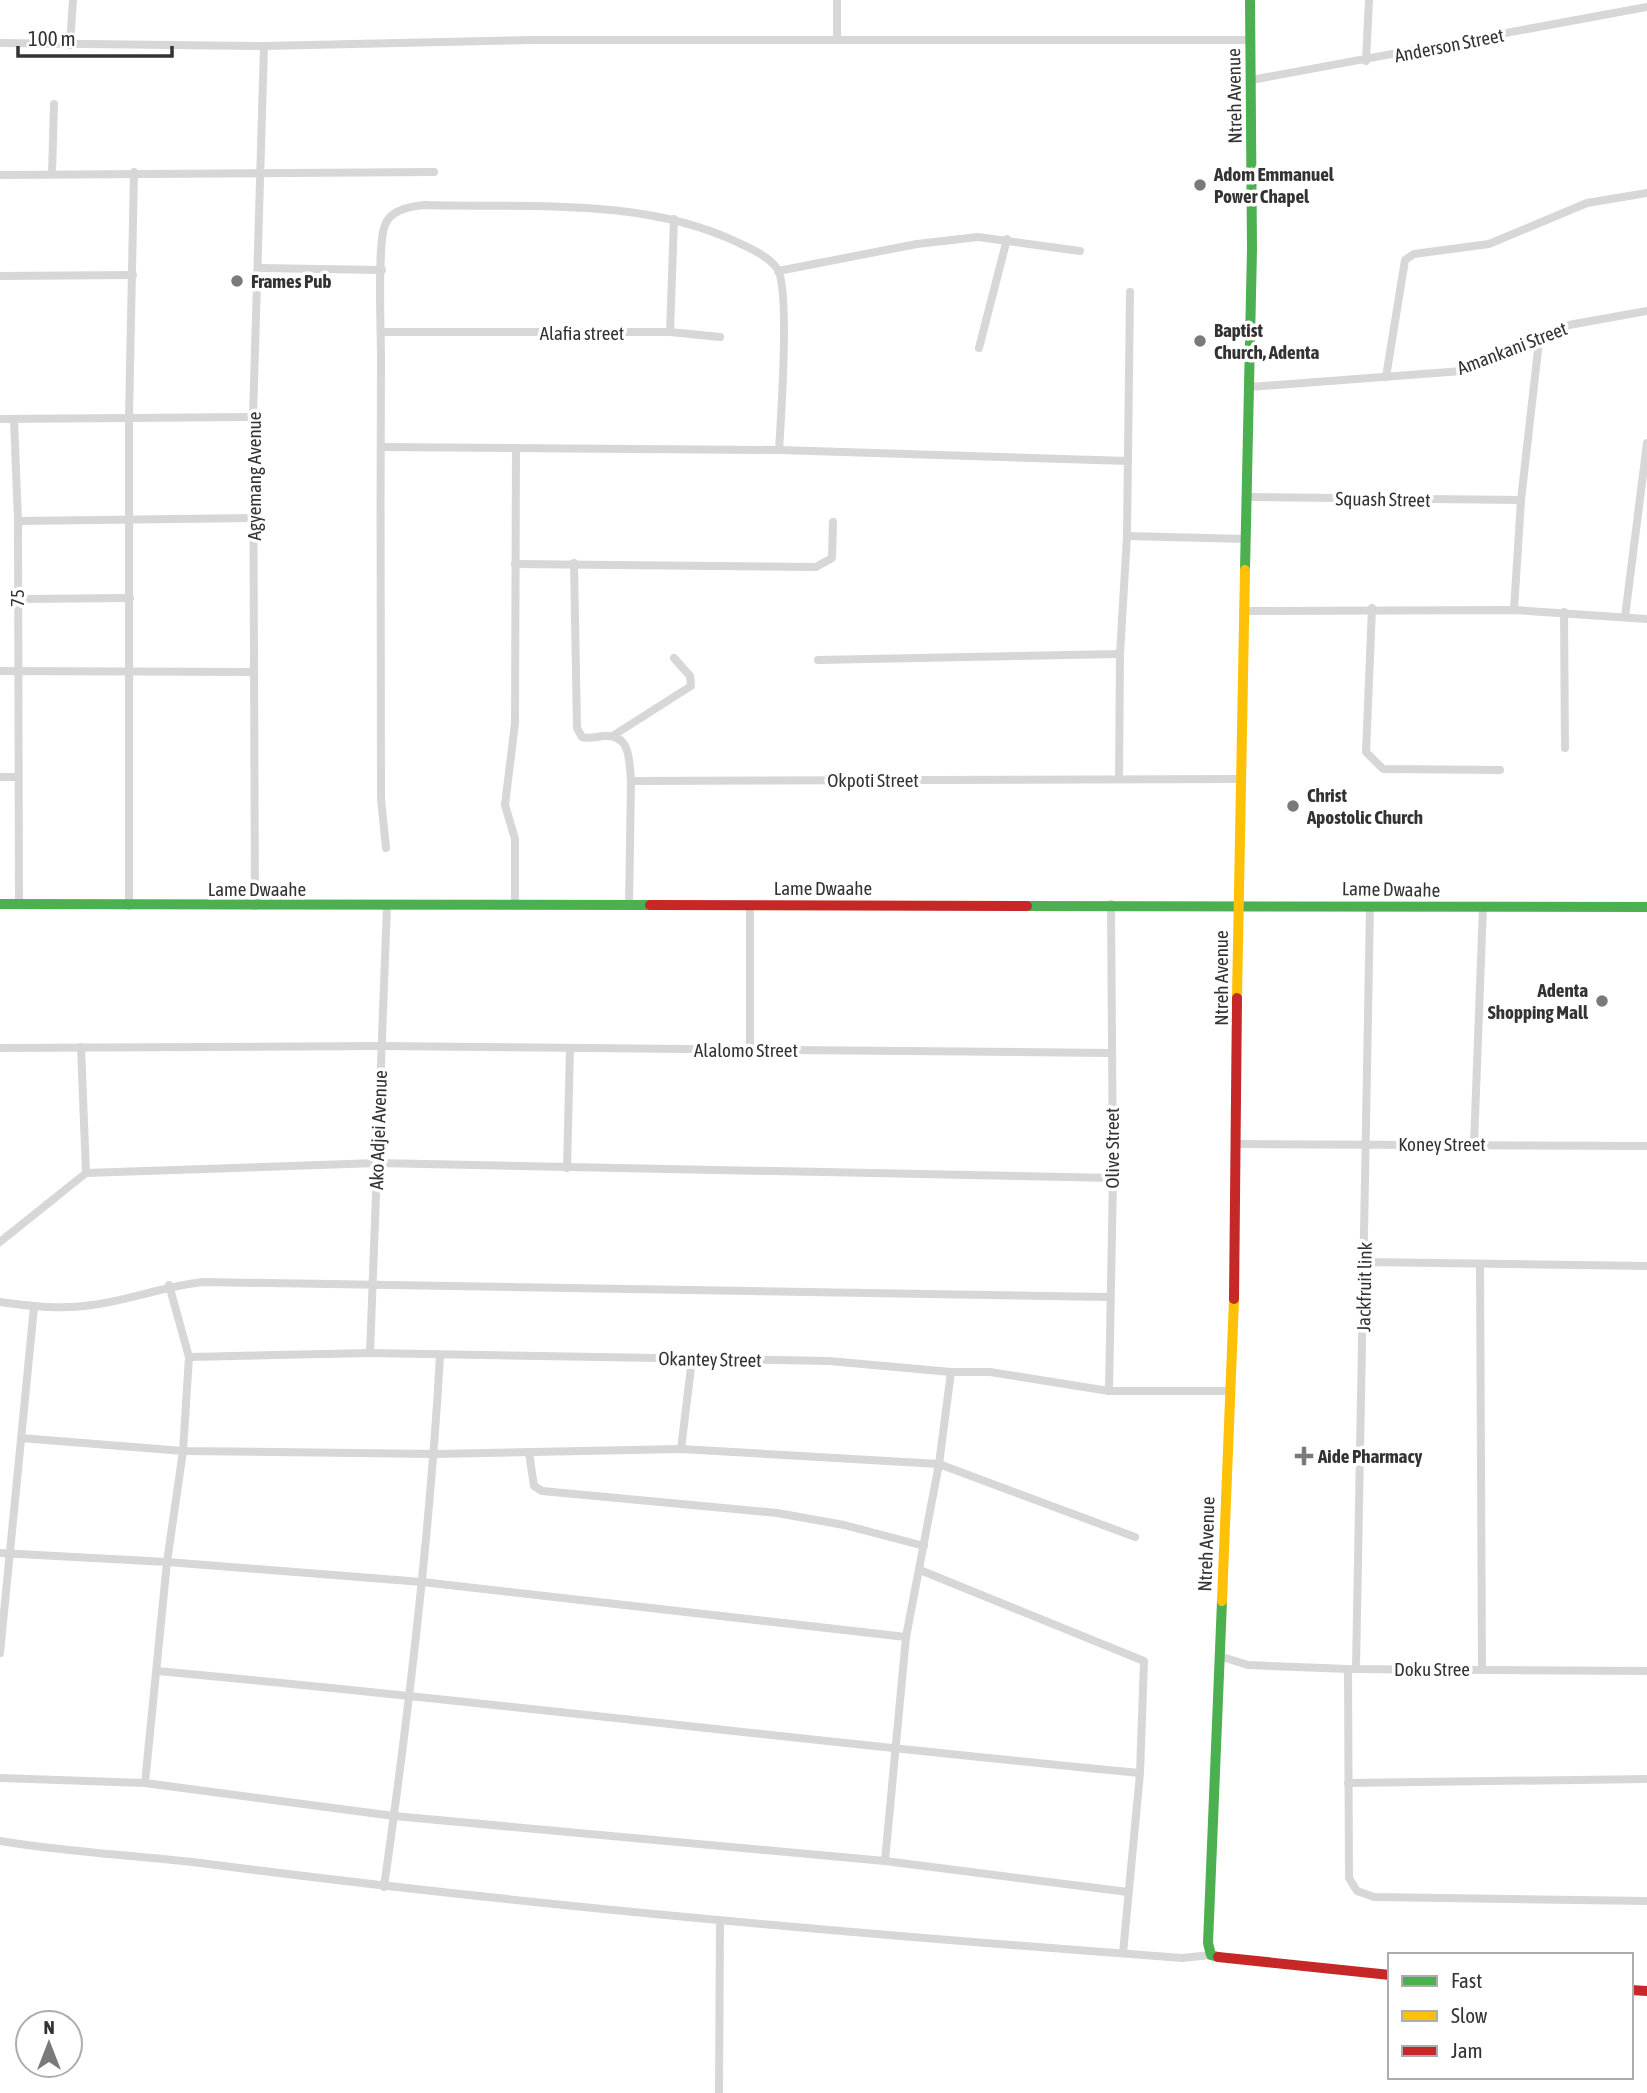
<svg xmlns="http://www.w3.org/2000/svg" width="1647" height="2093" font-family="'Asap Condensed',sans-serif">
  <style>
    .lines { fill: none; stroke-linecap: round; stroke-linejoin: round }
    .street { stroke: #d7d7d7; stroke-width: 8 }
    .fast { stroke: #4caf50; stroke-width: 10 }
    .slow { stroke: #ffc107; stroke-width: 10 }
    .jam { stroke: #c62828; stroke-width: 10 }
    .poi-dot { fill: #7a7a7a; stroke: #fff; stroke-width: 2.5 }
    .labels { text-anchor: middle; dominant-baseline: central; stroke-width: 7; stroke-linejoin: round; paint-order: stroke }
    .street-label { font-size: 19px; fill: #333; stroke: #fff }
    .poi-label { font-size: 19px; font-weight: bold; fill: #333; stroke: #fff; text-anchor: start }
  </style>
  <rect width="100%" height="100%" fill="#fff"/>
  <g class="lines">
    <g class="street">
      <polyline points="837,39 837,0"/>
      <polyline points="0,43 264,46 533,40 1251,40"/>
      <polyline points="70,45 73,0"/>
      <polyline points="1366,61 1369,0"/>
      <polyline points="1251,80 1647,7"/>
      <polyline points="52,174 54,104"/>
      <polyline points="0,175 434,172"/>
      <polyline points="259,268 382,270"/>
      <polyline points="778,271 917,244 978,237 1080,251"/>
      <polyline points="0,276 133,275"/>
      <polyline points="381,332 670,332 674,219"/>
      <polyline points="670,332 720,337"/>
      <polyline points="979,348 1007,239"/>
      <polyline points="1386,377 1405,260 1414,254 1489,244 1587,203 1647,193"/>
      <polyline points="1250,387 1462,371 1539,341 1569,325 1647,311"/>
      <polyline points="0,419 253,417"/>
      <polyline points="14,419 18,521 19,904"/>
      <polyline points="381,447 779,450 1128,461"/>
      <polyline points="1246,497 1521,500"/>
      <polyline points="18,521 254,518"/>
      <polyline points="1127,536 1246,539"/>
      <path d="M 574,563 L 577,728 L 582,737 C 590,739 596,737 604,736 C 631,734 629,760 631,781"/>
      <polyline points="515,564 816,567 832,558 833,522"/>
      <polyline points="17,599 130,598"/>
      <polyline points="1372,608 1366,752 1383,769 1500,770"/>
      <polyline points="1514,610 1521,500 1539,341"/>
      <polyline points="1243,611 1514,610 1647,619"/>
      <polyline points="1564,612 1565,748"/>
      <polyline points="1625,617 1647,443"/>
      <polyline points="818,660 1120,654"/>
      <polyline points="0,671 253,672"/>
      <polyline points="614,735 691,686 690,676 674,658"/>
      <polyline points="0,777 16,777"/>
      <polyline points="1119,778 1120,654 1127,536 1130,292"/>
      <path d="M 386,848 L 381,799 C 381,652 380,505 381,358 C 381,331 377,244 385,225 C 391,209 411,206 425,205 C 529,208 643,197 739,243 C 752,249 770,257 778,270 C 790,293 781,418 779,450"/>
      <polyline points="515,904 515,839 505,805 515,723 516,448"/>
      <polyline points="629,905 631,781 1240,779"/>
      <polyline points="750,905 750,1050"/>
      <polyline points="129,906 129,418 134,172"/>
      <polyline points="255,906 253,417 264,46"/>
      <polyline points="0,1048 381,1046 1111,1053"/>
      <polyline points="1238,1144 1647,1146"/>
      <polyline points="1474,1144 1483,907"/>
      <polyline points="567,1168 570,1048"/>
      <polyline points="86,1173 377,1163 1113,1178"/>
      <polyline points="0,1242 86,1173 81,1047"/>
      <polyline points="1365,1262 1647,1266"/>
      <polyline points="1480,1266 1482,1669"/>
      <path d="M 0,1302 C 31,1306 61,1310 92,1305 C 130,1300 165,1286 203,1282 L 1109,1297"/>
      <polyline points="370,1353 387,906"/>
      <polyline points="189,1357 370,1353 829,1361 951,1372 990,1372 1109,1391 1229,1391"/>
      <polyline points="1109,1391 1113,1178 1111,904"/>
      <polyline points="21,1438 183,1451 435,1454 681,1449 939,1464 1135,1537"/>
      <polyline points="681,1449 692,1359"/>
      <polyline points="529,1453 534,1486 542,1491 777,1513 844,1525 924,1546"/>
      <polyline points="0,1553 167,1562 422,1582 906,1637"/>
      <polyline points="920,1570 1144,1661 1140,1773 1123,1953"/>
      <polyline points="0,1653 34,1307"/>
      <polyline points="1219,1656 1248,1665 1348,1669 1647,1671"/>
      <polyline points="1348,1669 1349,1878 1357,1891 1374,1897 1647,1901"/>
      <polyline points="1356,1669 1370,906"/>
      <path d="M 157,1671 C 485,1701 812,1742 1140,1773"/>
      <polyline points="0,1778 145,1783 394,1816 885,1861 1128,1892"/>
      <polyline points="145,1783 167,1562 183,1451 189,1357 169,1285"/>
      <polyline points="1348,1783 1647,1779"/>
      <path d="M 0,1841 C 69,1853 139,1855 208,1864 C 532,1906 856,1934 1182,1958 L 1211,1955"/>
      <polyline points="885,1861 906,1637 939,1464 951,1372"/>
      <path d="M 384,1887 C 409,1711 430,1534 440,1356"/>
      <polyline points="719,2093 720,1921"/>
    </g>
    <g class="fast">
      <polyline points="1245,570 1252,249 1250,0"/>
      <polyline points="0,904 650,905"/>
      <polyline points="1027,906 1647,907"/>
      <polyline points="1218,1957 1211,1955 1208,1943 1222,1601"/>
    </g>
    <g class="slow">
      <polyline points="1237,998 1245,570"/>
      <polyline points="1222,1601 1234,1299"/>
    </g>
    <g class="jam">
      <polyline points="650,905 1027,906"/>
      <polyline points="1234,1299 1237,998"/>
      <polyline points="1218,1957 1390,1975"/>
      <polyline points="1631,1990 1647,1991"/>
    </g>
  </g>
  <g class="poi-dot">
    <circle cx="1200" cy="185" r="7"/>
    <circle cx="237" cy="281" r="7"/>
    <circle cx="1200" cy="341" r="7"/>
    <circle cx="1293" cy="806" r="7"/>
    <circle cx="1602" cy="1001" r="7"/>
    <path d="M1300.5 1445.5h7v7h7v7h-7v7h-7v-7h-7v-7h7z"/>
  </g>
  <g class="labels">
    <g class="street-label">
      <text transform="translate(1449 45) rotate(-11)">Anderson Street</text>
      <text transform="translate(1234 96) rotate(-91)">Ntreh Avenue</text>
      <text x="582" y="333">Alafia street</text>
      <text transform="translate(1512 348) rotate(-21)">Amankani Street</text>
      <text transform="translate(254 476) rotate(-90)">Agyemang Avenue</text>
      <text transform="translate(1383 499) rotate(1)">Squash Street</text>
      <text transform="translate(17 598) rotate(-90)">75</text>
      <text x="873" y="780">Okpoti Street</text>
      <text x="823" y="888">Lame Dwaahe</text>
      <text x="257" y="889">Lame Dwaahe</text>
      <text transform="translate(1391 889) rotate(1)">Lame Dwaahe</text>
      <text transform="translate(1221 978) rotate(-90)">Ntreh Avenue</text>
      <text x="746" y="1050">Alalomo Street</text>
      <text transform="translate(378 1130) rotate(-88)">Ako Adjei Avenue</text>
      <text x="1442" y="1144">Koney Street</text>
      <text transform="translate(1112 1148) rotate(-90)">Olive Street</text>
      <text transform="translate(1364 1287) rotate(-89)">Jackfruit link</text>
      <text transform="translate(710 1359) rotate(1)">Okantey Street</text>
      <text transform="translate(1206 1544) rotate(-88)">Ntreh Avenue</text>
      <text x="1432" y="1669">Doku Stree</text>
    </g>
    <g class="poi-label">
      <text x="1214" y="174">Adom Emmanuel<tspan x="1214" dy="22">Power Chapel</tspan></text>
      <text x="251" y="281">Frames Pub</text>
      <text x="1214" y="330">Baptist<tspan x="1214" dy="22">Church, Adenta</tspan></text>
      <text x="1307" y="795">Christ<tspan x="1307" dy="22">Apostolic Church</tspan></text>
      <text x="1588" y="990" text-anchor="end">Adenta<tspan x="1588" dy="22">Shopping Mall</tspan></text>
      <text x="1318" y="1456">Aide Pharmacy</text>
    </g>
  </g>
  <rect x="1388" y="1953" width="245" height="126" fill="#ffffff" stroke="#adadad" stroke-width="2"/>
  <rect x="1402" y="1976" width="35" height="10" fill="#4caf50" stroke="#adadad" stroke-width="2"/>
  <text x="1451" y="1988" font-size="21" fill="#333333">Fast</text>
  <rect x="1402" y="2011" width="35" height="10" fill="#ffc107" stroke="#adadad" stroke-width="2"/>
  <text x="1451" y="2023" font-size="21" fill="#333333">Slow</text>
  <rect x="1402" y="2046" width="35" height="10" fill="#c62828" stroke="#adadad" stroke-width="2"/>
  <text x="1451" y="2058" font-size="21" fill="#333333">Jam</text>
  <g transform="translate(49 2044)"><circle r="33" fill="#ffffff" stroke="#adadad" stroke-width="2"/>
  <path d="M0-5L12 26L0 18L-12 26Z" fill="#7a7a7a"/>
  <text y="-10" font-size="19" font-weight="bold" text-anchor="middle" fill="#333333">N</text>
  </g>
  <path d="M18 46v10h154v-10" fill="none" stroke="#333333" stroke-width="3.5"/>
  <text x="28" y="46" font-size="21" fill="#333333" stroke="#ffffff" stroke-width="5" paint-order="stroke">100 m</text>
</svg>
